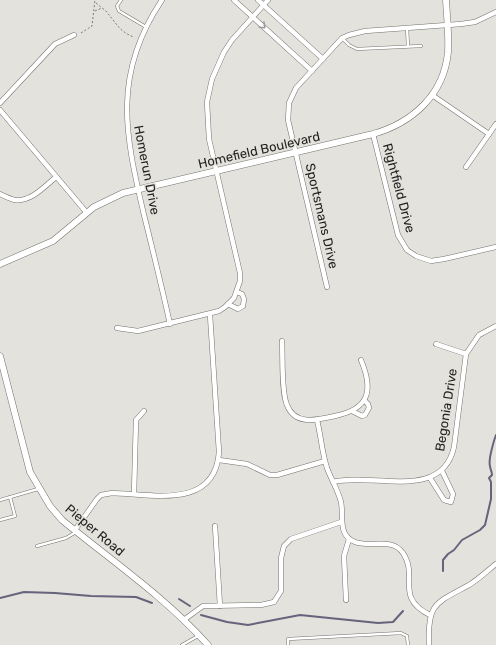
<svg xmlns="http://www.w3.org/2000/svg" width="496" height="645" font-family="Rubik,sans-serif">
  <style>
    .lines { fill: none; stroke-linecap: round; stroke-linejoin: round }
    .stream { stroke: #66637c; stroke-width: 2 }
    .lane-casing { stroke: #73726d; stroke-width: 3.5 }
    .street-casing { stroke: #73726d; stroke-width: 5.5 }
    .secondary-casing { stroke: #73726d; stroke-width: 7 }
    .path { stroke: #7a7a76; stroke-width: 1; stroke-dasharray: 2 2; stroke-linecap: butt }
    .lane { stroke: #fff; stroke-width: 2.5 }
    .street { stroke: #fff; stroke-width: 4.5 }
    .secondary { stroke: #fff; stroke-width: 6 }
    .oneway { stroke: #9a9a99 }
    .labels { text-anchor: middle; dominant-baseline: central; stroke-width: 3; stroke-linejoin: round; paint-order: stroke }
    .street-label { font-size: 13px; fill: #1f1f1d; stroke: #e3e2dc }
  </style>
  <rect width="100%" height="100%" fill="#e3e2dc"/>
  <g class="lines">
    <g class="stream">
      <path d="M 443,571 L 443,560 L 448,554 L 454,550 L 462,540 L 480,530 L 485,525 L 491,499 L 491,482 L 489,478 L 492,475 C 492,471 490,469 490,466 C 488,460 494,440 496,435"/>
      <polyline points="0,598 24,592 55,593 91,596 136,597 152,603"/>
      <polyline points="179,599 190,606"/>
      <polyline points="201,615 227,622 248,625 300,615 378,623 393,622 403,611"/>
    </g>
    <g class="lane-casing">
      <g id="lane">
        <polyline points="121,0 117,6 119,11 146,27"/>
        <polyline points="407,28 408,46"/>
        <polyline points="342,38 349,45 357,49 421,46"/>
        <polyline points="0,500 38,489"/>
        <polyline points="0,520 15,516 10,497"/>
        <polyline points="37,546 66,538 76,532"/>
        <polyline points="182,645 198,636"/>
        <polyline points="288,645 288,639 401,633 407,636 408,645"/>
      </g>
    </g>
    <g class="street-casing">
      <g id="street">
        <path d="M 162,0 C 112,74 125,134 144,215 C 153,251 162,288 170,324"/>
        <polyline points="234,0 312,71"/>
        <polyline points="258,0 323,59"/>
        <polyline points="432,95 489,134"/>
        <polyline points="0,103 55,44 74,35"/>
        <polyline points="0,110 87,213"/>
        <polyline points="373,134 398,235 407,250 416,256 431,261 444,259 496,247"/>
        <polyline points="466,167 496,124"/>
        <path d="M 0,194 C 4,196 10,199 15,200 C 31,202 45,186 56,177"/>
        <polyline points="327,287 288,120 289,103 296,88 342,38 349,35 365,31 461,24 475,22 496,12"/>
        <polyline points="228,304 238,309 243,306 244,299 242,294 237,292"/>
        <polyline points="117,328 138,331 219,311 225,307 234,298 240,281 240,273 209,139 207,102 212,79 224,52 232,40 268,0"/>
        <path d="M 282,341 C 283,357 281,391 287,405 C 295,426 317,420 335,416 C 369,409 374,391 361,360"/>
        <polyline points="436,344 466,354"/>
        <polyline points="352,411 362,416 365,415 369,408 368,404 364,400"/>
        <path d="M 317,420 C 321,436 322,453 327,468 C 331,479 338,490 341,502 C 344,516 337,535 355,542 C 370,548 392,537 403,553 C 419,577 394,597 430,615"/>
        <polyline points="219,460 247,464 270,475 277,475 325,461"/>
        <polyline points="430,478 444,500 451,502 453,494 442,471"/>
        <path d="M 333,482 C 372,472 442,502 454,447 L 466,354 L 479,335 L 496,326"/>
        <polyline points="134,494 136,420 144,411"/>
        <polyline points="215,526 220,606"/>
        <path d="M 75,530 L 97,499 L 101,495 L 112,493 C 152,494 215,510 219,452 L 210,315"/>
        <polyline points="346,600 344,556 349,539"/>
        <polyline points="185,619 203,606 261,605 274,602 281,591 281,558 284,546 291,539 341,522"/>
        <path d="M 429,645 C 427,603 436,603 469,585 C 479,579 487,571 496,564"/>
      </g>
    </g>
    <g class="secondary-casing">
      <g id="secondary">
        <path d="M 0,264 L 53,241 L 94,207 L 123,193 L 373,134 C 412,123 444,95 448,52 C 449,35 447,17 446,0"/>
        <path d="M 0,356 L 30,472 L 50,506 L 62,520 C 112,561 165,597 208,645"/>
      </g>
    </g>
    <g class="path">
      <polyline points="96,3 102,8"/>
      <path d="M 95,11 L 102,8 L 105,10 C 115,21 119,32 134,37"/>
      <polyline points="81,33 92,26 95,0"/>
    </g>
    <use href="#lane" class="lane"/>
    <use href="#street" class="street"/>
    <use href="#secondary" class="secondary"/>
  </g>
  <defs><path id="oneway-chevron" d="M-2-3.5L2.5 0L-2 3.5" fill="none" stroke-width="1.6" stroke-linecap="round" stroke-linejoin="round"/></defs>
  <use class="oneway" href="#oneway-chevron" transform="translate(263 26) rotate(43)"/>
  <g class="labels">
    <g class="street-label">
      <text transform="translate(259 150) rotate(-13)">Homefield Boulevard</text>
      <text transform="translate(147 170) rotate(79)">Homerun Drive</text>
      <text transform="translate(399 188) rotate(75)">Rightfield Drive</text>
      <text transform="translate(322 216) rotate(77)">Sportsmans Drive</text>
      <text transform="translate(446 410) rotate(-81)">Begonia Drive</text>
      <text transform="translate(95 530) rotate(40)">Pieper Road</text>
    </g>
  </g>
</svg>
